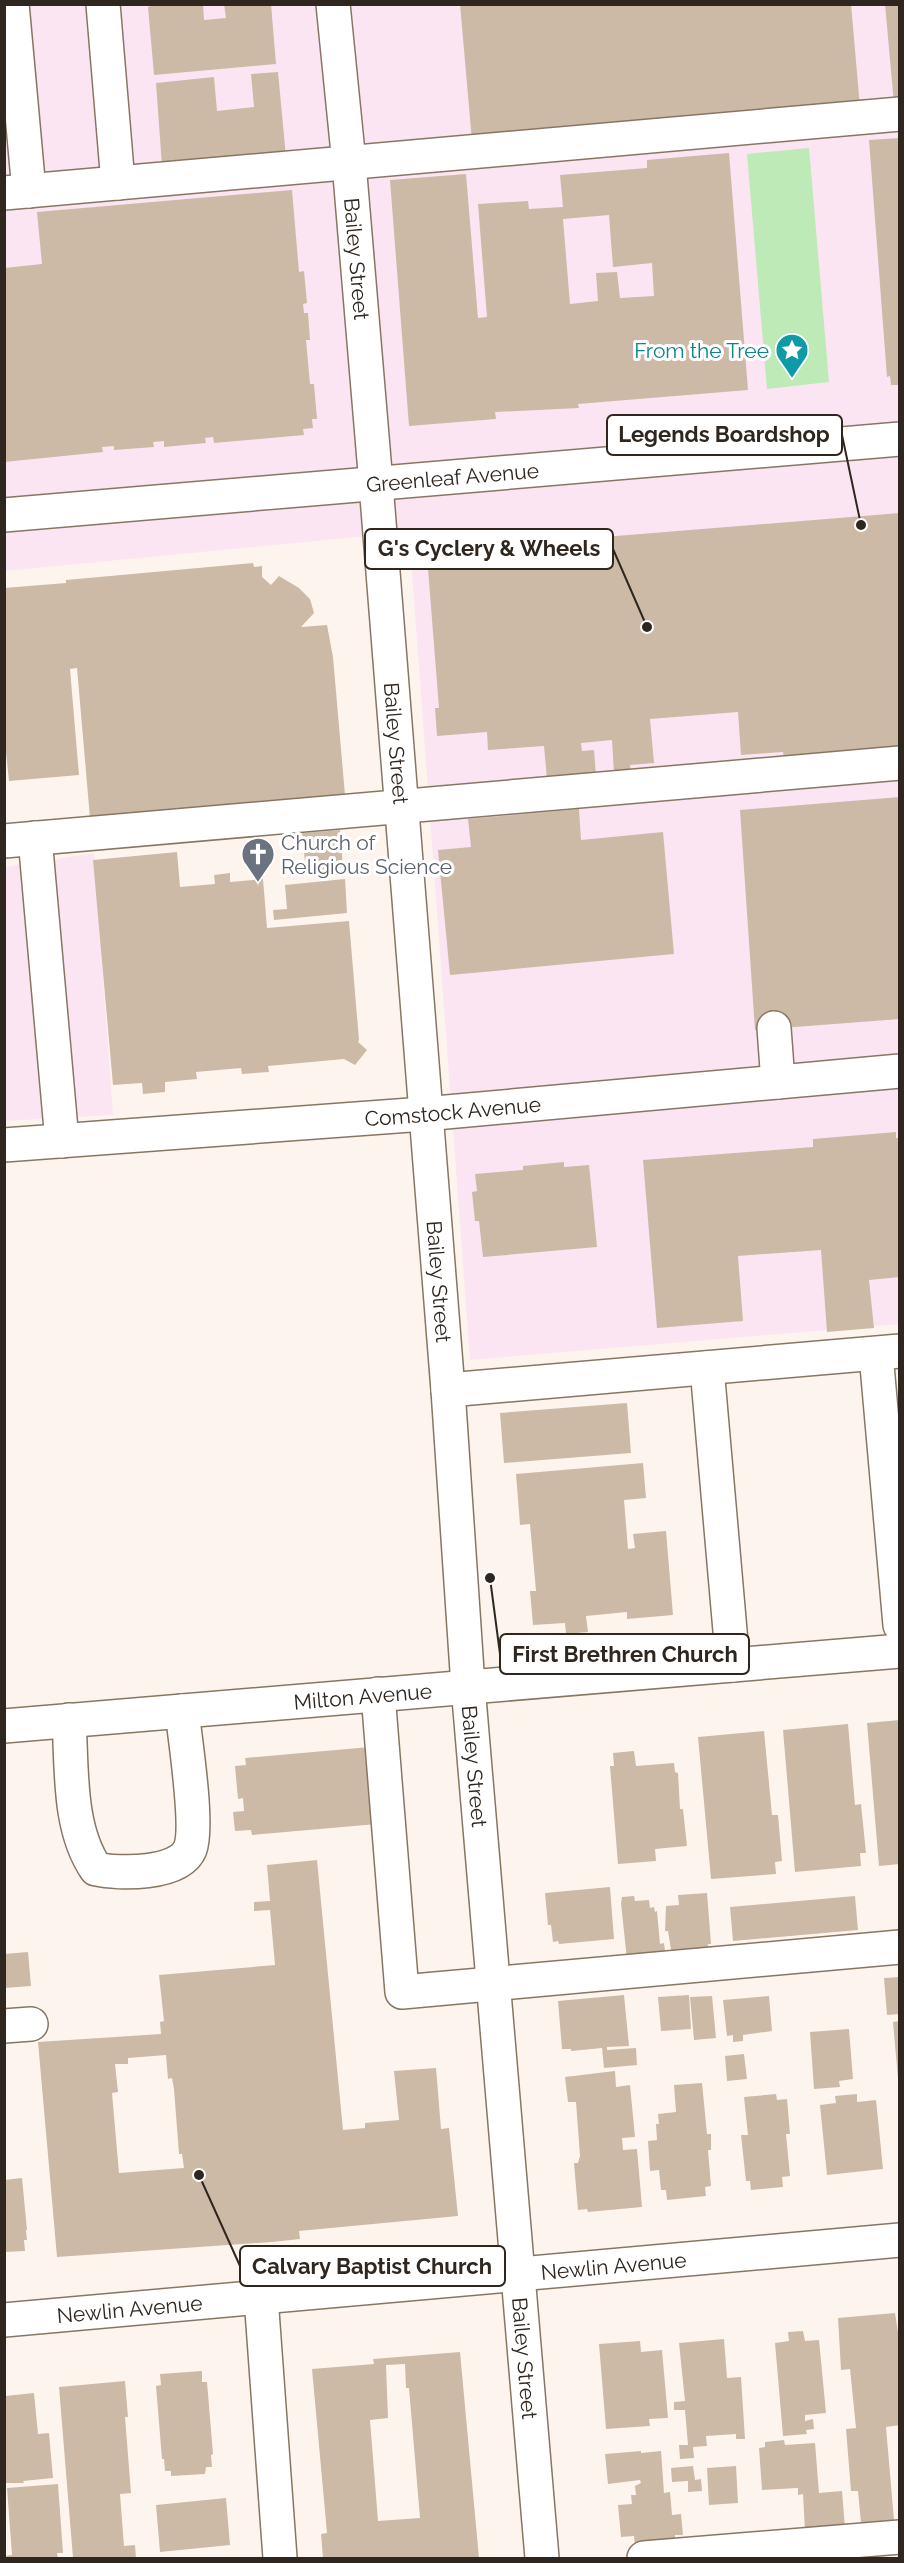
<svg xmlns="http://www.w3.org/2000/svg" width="904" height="2563" font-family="Raleway,sans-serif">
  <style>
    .commercial { fill: #fbe5f3 }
    .green { fill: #bdeab7 }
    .building { fill: #ccbaa7; fill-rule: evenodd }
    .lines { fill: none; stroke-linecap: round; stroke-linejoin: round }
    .minor-casing { stroke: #877664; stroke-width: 36 }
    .minor { stroke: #fff; stroke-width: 33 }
    .labels { text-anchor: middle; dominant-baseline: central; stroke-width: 6; stroke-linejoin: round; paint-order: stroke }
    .street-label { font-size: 21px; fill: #2e261f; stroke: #fff }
    .culture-label { font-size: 21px; fill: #0d838f; stroke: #fff; text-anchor: end }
    .worship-label { font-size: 21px; fill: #5b616d; stroke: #fff; text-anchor: start }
    .leader { fill: none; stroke: #2e261f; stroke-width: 2 }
    .callout-dot { fill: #2e261f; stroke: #fff; stroke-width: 2 }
    .callout { fill: #fff; stroke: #2e261f; stroke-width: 2 }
    .callout-label { font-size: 22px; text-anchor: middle; font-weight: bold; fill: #2e261f }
  </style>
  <rect width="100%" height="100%" fill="#fdf5ed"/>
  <g class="commercial">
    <polygon points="5,5 899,5 899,1324 470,1360 409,532 5,571"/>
    <polygon points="94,853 113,1115 5,1121 5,867"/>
  </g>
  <polygon class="green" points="809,148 829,382 767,389 747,154"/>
  <g class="building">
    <polygon points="156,4 203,4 204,20 226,18 224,4 271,4 276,64 154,75 148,7"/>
    <polygon points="460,4 851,4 860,107 472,141"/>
    <polygon points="885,4 900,4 900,103 894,104"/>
    <polygon points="278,72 286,157 162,166 156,83 214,77 217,111 254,107 251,74"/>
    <polygon points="900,138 900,385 891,385 890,376 887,377 869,140"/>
    <path d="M 729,153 L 748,390 L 578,404 L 579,408 L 495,412 L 496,419 L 409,426 L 390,180 L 466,174 L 478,318 L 487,317 L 478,204 L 528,201 L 529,209 L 563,207 L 560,175 L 647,168 L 647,160 ZM 609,215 L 613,267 L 652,263 L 654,296 L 620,298 L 617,272 L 596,273 L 598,301 L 570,304 L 563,219 Z"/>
    <polygon points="292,190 299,272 304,271 307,303 303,304 304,313 308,313 310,340 306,340 310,384 314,384 317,419 312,419 313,428 303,429 304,435 214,443 213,437 205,438 206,443 164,447 164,441 153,442 154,447 114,450 114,446 102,447 103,452 4,462 4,268 42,264 37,212"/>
    <polygon points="900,513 900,750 784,759 783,752 741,755 738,712 650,719 654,763 630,765 631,772 614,774 612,740 581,743 582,751 594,750 596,775 547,779 544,746 488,750 487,732 437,736 435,708 439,708 428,569 442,550"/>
    <polygon points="253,563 254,567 262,566 262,577 271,585 279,576 299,588 310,599 314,613 301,627 327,625 333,657 345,795 90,818 77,668 70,669 79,775 9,781 4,734 4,588 66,583 66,580"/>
    <polygon points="900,797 900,1019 755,1030 740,810"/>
    <polygon points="579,809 581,840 663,832 674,954 450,975 438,850 471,847 468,819"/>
    <polygon points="340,830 343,868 306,871 302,833"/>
    <polygon points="177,852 180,887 215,884 214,875 230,873 230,882 263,879 267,928 349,921 359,1040 358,1042 367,1050 355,1065 344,1059 268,1066 269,1072 242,1074 241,1068 196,1072 197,1079 165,1082 165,1092 143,1094 142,1083 113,1085 93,860"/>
    <polygon points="345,879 347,913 274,920 273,910 287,909 285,885"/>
    <polygon points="896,1132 896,1138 900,1138 900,1277 869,1280 874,1328 827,1332 821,1250 738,1256 743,1321 657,1328 643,1160 813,1147 813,1139"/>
    <polygon points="564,1162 564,1167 589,1165 597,1247 483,1257 479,1221 475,1221 472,1192 477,1191 475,1174 523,1170 523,1166"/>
    <polygon points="627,1403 631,1453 504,1463 500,1413"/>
    <polygon points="643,1463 646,1498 624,1500 628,1549 635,1548 633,1534 666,1531 673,1615 627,1619 627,1612 586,1616 588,1632 566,1634 565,1623 533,1625 530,1591 536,1591 530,1524 520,1525 516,1474"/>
    <polygon points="900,1720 900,1864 879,1866 867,1723"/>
    <polygon points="848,1724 855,1805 861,1804 866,1853 860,1853 861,1866 795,1872 783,1730"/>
    <polygon points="764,1731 772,1815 778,1815 782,1861 775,1862 776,1874 711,1879 698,1737"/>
    <polygon points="370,1747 377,1824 252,1835 251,1830 235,1831 233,1812 244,1811 243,1798 238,1799 235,1766 246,1765 245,1758"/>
    <polygon points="634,1751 636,1766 674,1763 675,1772 678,1773 680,1809 683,1809 687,1846 655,1849 656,1861 618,1864 610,1766 614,1766 613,1753"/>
    <path d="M 317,1860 L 343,2130 L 365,2128 L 365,2123 L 399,2120 L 394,2071 L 436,2068 L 441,2129 L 449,2128 L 458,2216 L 299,2231 L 300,2239 L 272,2242 L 57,2257 L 38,2042 L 161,2034 L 160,2022 L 164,2021 L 159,1975 L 275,1965 L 270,1910 L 254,1911 L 254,1902 L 270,1901 L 267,1865 ZM 166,2055 L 168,2079 L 172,2078 L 174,2089 L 179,2154 L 182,2154 L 184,2168 L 119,2173 L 112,2093 L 118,2092 L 115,2064 L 128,2064 L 128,2058 Z"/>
    <polygon points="610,1887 614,1939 559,1944 558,1941 553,1942 551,1925 548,1925 545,1893"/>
    <polygon points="707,1893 711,1944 708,1944 709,1953 672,1956 668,1931 665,1931 666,1906 679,1905 678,1895"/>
    <polygon points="634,1896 635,1901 649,1900 650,1908 654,1907 655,1912 657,1911 660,1944 664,1943 665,1951 661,1952 661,1956 627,1960 621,1903 622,1897"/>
    <polygon points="855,1896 858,1930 733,1941 730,1907"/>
    <polygon points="28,1952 31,1986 4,1988 4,1954"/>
    <polygon points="900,1977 900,2014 887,2015 884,1978"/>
    <polygon points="624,1995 629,2046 607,2047 607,2050 636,2048 637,2065 604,2068 602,2048 571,2051 571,2049 562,2049 558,2001"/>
    <polygon points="689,1995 691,2029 661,2031 658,1997"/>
    <polygon points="712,1996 716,2038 694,2040 690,1997"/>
    <polygon points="769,1996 772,2031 743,2035 743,2041 733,2042 733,2035 727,2036 723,2000"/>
    <polygon points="900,2021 900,2079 898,2079 893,2022"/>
    <polygon points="849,2029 853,2079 839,2081 840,2087 814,2089 810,2032"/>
    <polygon points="744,2054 747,2079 727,2081 725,2056"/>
    <polygon points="615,2071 616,2087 630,2085 635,2137 622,2138 623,2150 637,2149 642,2207 588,2212 587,2209 578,2210 574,2163 578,2163 580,2156 576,2102 568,2102 565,2077"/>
    <polygon points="702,2083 707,2134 711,2134 711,2150 708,2150 711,2186 705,2187 706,2196 667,2200 666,2190 661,2190 659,2170 650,2171 648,2141 657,2140 656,2124 659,2124 658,2114 676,2112 674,2085"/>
    <polygon points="776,2094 777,2100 787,2099 790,2134 786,2134 790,2176 782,2177 783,2187 751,2190 750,2181 746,2181 741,2135 748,2135 744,2097"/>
    <polygon points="857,2094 857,2102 876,2100 883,2169 827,2175 820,2105 836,2103 835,2096"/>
    <polygon points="22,2178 27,2230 26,2230 27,2240 24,2240 25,2251 4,2252 4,2180"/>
    <polygon points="895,2313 900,2345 900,2425 886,2427 894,2520 861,2523 858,2491 851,2491 846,2429 856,2428 850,2369 841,2370 838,2318"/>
    <polygon points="803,2331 805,2341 819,2340 826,2413 805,2415 805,2421 813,2419 814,2429 806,2430 807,2434 783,2436 775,2343 789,2341 788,2332"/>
    <polygon points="724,2339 727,2378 741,2377 745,2439 736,2439 736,2434 706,2436 707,2446 693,2447 694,2458 680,2459 679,2445 688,2445 685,2410 674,2410 674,2402 685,2401 679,2343"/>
    <polygon points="640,2341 641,2352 662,2350 668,2418 649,2419 650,2426 606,2429 599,2344"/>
    <path d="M 460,2352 L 479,2558 L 323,2558 L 321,2534 L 327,2533 L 312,2369 L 374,2364 L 373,2359 ZM 405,2364 L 406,2388 L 409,2388 L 420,2518 L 378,2521 L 370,2420 L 388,2418 L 386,2365 Z"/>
    <polygon points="202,2371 202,2382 207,2382 213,2454 211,2455 212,2467 206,2467 205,2474 171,2476 171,2471 165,2471 164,2459 162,2459 156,2386 161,2385 160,2374"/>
    <polygon points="125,2381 128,2417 125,2417 131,2493 120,2494 124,2546 135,2545 136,2558 73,2558 59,2387"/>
    <polygon points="34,2393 38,2434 49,2433 53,2478 23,2481 24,2483 5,2483 5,2396"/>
    <polygon points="784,2440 785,2445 815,2443 819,2493 842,2491 845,2528 805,2531 803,2494 798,2495 798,2488 762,2490 759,2448 765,2447 765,2442"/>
    <polygon points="641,2451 641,2453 661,2451 664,2493 670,2492 672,2515 681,2514 683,2535 675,2535 675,2543 635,2546 634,2536 621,2537 618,2505 632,2504 631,2495 636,2495 635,2486 641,2483 640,2480 608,2484 605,2454"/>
    <polygon points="693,2466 695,2480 701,2479 702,2491 688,2492 688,2481 672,2482 671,2468"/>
    <polygon points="736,2466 738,2503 709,2505 707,2468"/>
    <polygon points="58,2484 63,2553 57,2553 58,2558 4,2558 4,2556 12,2555 7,2488"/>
    <polygon points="226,2498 230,2545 160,2552 156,2505"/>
  </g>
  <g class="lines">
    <g class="minor-casing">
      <g id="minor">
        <polyline points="12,4 29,191"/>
        <polyline points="103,4 118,183"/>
        <path id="s1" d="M 333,4 L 349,163 L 376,484 L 448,1390 L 468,1686 L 542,2558"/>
        <polyline points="4,193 900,114"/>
        <path id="s2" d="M 4,515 L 900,439"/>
        <polyline points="35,838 62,1141"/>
        <polyline points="4,841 900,763"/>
        <polyline points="774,1028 778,1082"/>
        <path id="s3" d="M 4,1145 L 424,1114 L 900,1071"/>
        <polyline points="876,1354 900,1625"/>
        <polyline points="707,1368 733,1665"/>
        <polyline points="448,1390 900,1351"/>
        <polyline points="378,1694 402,1992 900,1947"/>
        <path d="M 69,1720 C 72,1769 68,1828 96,1869 C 119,1874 179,1875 190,1849 C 199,1827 185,1739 182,1711"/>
        <path id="s4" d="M 4,1726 L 900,1651"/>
        <polyline points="4,2026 31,2024"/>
        <polyline points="261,2297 280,2558"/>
        <path id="s5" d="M 4,2320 L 900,2240"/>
        <polyline points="644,2558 900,2537"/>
      </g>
    </g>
    <use href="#minor" class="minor"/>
  </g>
  <defs>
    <g id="sight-pin" transform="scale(1.725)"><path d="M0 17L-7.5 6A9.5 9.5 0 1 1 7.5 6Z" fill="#0f9aa8" stroke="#fff"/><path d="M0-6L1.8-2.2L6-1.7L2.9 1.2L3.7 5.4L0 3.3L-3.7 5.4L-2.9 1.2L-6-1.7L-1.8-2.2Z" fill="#fff"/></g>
    <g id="church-pin" transform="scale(1.725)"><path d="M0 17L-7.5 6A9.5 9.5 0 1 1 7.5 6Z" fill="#6b7280" stroke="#fff"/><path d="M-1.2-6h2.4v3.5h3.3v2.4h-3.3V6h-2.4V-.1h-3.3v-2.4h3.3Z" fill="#fff"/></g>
  </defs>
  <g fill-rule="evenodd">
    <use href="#sight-pin" x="792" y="350"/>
    <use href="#church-pin" x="258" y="854"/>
  </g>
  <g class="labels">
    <g class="street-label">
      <text stroke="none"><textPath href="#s1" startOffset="256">Bailey Street</textPath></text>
      <text stroke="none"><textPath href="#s2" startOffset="450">Greenleaf Avenue</textPath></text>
      <text stroke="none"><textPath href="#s1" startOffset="742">Bailey Street</textPath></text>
      <text stroke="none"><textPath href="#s3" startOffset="450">Comstock Avenue</textPath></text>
      <text stroke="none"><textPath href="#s1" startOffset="1282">Bailey Street</textPath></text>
      <text stroke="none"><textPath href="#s4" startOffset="360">Milton Avenue</textPath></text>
      <text stroke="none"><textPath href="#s1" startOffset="1768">Bailey Street</textPath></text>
      <text stroke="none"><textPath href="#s5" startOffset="612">Newlin Avenue</textPath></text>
      <text stroke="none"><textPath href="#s5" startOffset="126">Newlin Avenue</textPath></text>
      <text stroke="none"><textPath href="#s1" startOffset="2362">Bailey Street</textPath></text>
    </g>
    <g class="culture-label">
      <text x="769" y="350">From the Tree</text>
    </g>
    <g class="worship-label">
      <text x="281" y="842">Church of<tspan x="281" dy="24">Religious Science</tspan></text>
    </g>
  </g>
  <path class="leader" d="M861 525L842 435M647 627L613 549M490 1578L500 1654M199 2175L240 2266"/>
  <g class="callout-dot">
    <circle cx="861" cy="525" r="6"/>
    <circle cx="647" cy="627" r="6"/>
    <circle cx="490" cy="1578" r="6"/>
    <circle cx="199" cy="2175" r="6"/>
  </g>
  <g class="callout">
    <rect x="607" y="415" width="235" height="40" rx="6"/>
    <rect x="365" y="529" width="248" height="40" rx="6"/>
    <rect x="500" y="1634" width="249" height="40" rx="6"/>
    <rect x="240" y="2246" width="265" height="40" rx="6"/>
  </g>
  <g class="callout-label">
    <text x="724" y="442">Legends Boardshop</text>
    <text x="489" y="556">G's Cyclery &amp; Wheels</text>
    <text x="625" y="1662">First Brethren Church</text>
    <text x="372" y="2274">Calvary Baptist Church</text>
  </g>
  <rect width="904" height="2563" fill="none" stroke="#2e261f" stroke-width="12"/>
</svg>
